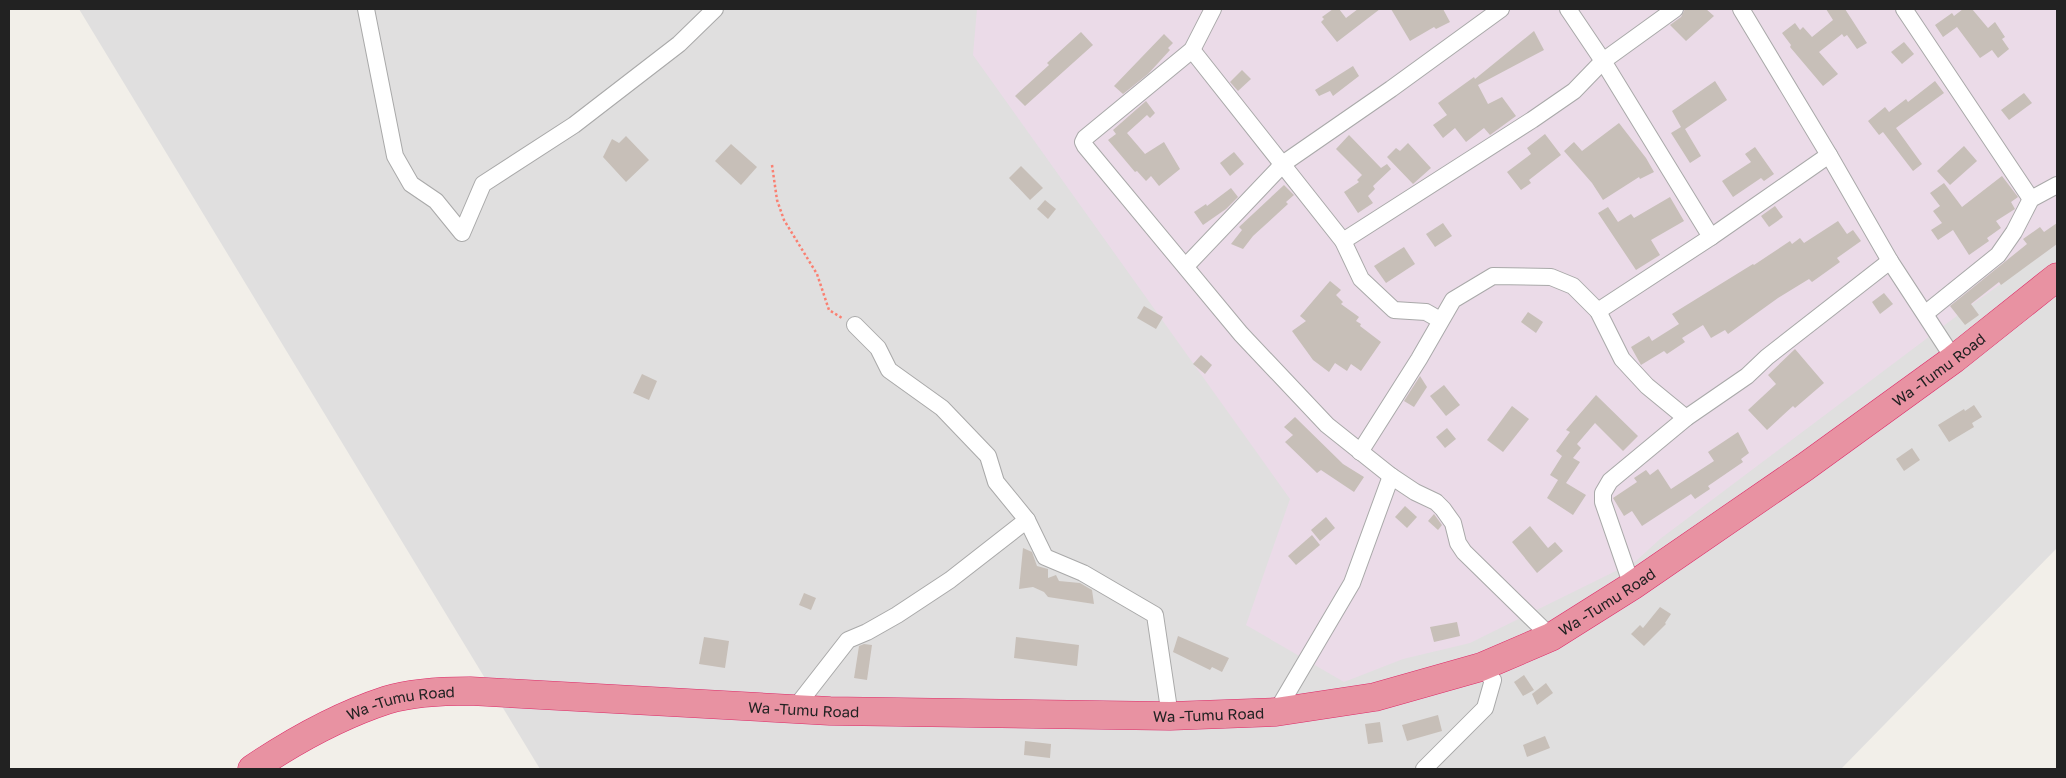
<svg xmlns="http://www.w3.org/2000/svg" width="2066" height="778" font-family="'Golos Text',sans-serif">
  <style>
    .residential { fill: #e0dfdf }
    .industrial { fill: #ebdbe8 }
    .building { fill: #c7bfb8 }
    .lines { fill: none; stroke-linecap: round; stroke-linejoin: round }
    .street-casing { stroke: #a9a9a9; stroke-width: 18 }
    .highway-casing { stroke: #dc2a67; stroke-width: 29 }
    .path { stroke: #fa8072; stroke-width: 2.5; stroke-dasharray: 2.5 2.5; stroke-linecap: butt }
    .street { stroke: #fff; stroke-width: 16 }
    .highway { stroke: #e892a2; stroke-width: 28 }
    .labels { text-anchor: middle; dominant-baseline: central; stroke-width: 4; stroke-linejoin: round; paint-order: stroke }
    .street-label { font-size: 15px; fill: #222; stroke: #fff }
  </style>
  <rect width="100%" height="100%" fill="#f2efe9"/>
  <polygon class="residential" points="79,9 2057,9 2057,548 1841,769 540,769"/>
  <polygon class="industrial" points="977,9 2057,9 2057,244 1974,303 1660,539 1636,561 1470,643 1403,659 1344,682 1246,625 1290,499 973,55"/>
  <g class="building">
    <polygon points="1333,9 1339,9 1346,18 1358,9 1380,9 1337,42 1321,22 1324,19 1322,17"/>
    <polygon points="1391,9 1443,9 1450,22 1436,29 1434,27 1410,41"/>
    <polygon points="1685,9 1706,9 1714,16 1686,41 1670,25 1681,17"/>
    <polygon points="1826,9 1845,9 1867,43 1857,49 1847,35 1844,37 1842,34 1819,52 1838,74 1823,86 1790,47 1791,45 1782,33 1795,23 1800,30 1803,27 1812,37 1833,20"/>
    <polygon points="1963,9 1972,9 1988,28 1995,22 2005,37 2002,39 2009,49 1998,58 1992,50 1980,58 1957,27 1943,37 1935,25 1952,13 1954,16"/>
    <polygon points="1534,31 1544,50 1478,85 1488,104 1502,97 1516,116 1490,135 1484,128 1466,142 1455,128 1443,138 1433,125 1447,115 1438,103 1474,77 1475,79"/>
    <polygon points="1081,32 1093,45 1025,106 1015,96 1049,65 1047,63"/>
    <polygon points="1164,34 1173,43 1168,48 1170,50 1148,74 1123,94 1114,86"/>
    <polygon points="1904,42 1914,54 1902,64 1891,52"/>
    <polygon points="1353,66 1359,76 1333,96 1330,91 1319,96 1315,90"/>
    <polygon points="1242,70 1251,79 1238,91 1230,82"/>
    <polygon points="1715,81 1727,100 1685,129 1701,156 1690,163 1671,133 1681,127 1672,111"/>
    <polygon points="1935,81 1944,93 1896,128 1922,164 1913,171 1883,132 1879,135 1868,121 1885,107 1889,112 1906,99 1908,102"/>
    <polygon points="2024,93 2032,103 2009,120 2001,110"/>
    <polygon points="1146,101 1155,113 1150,118 1147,115 1127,133 1145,154 1164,142 1180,169 1159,186 1151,176 1146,181 1137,171 1135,172 1108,140 1116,134 1113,130"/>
    <polygon points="1619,123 1646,158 1654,172 1640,179 1639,177 1603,200 1592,183 1564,151 1574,142 1582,151"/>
    <polygon points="1545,134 1561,155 1529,180 1531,183 1521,190 1507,172 1531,154 1527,148"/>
    <polygon points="1349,135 1381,168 1387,164 1391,169 1373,186 1375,189 1368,196 1373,203 1358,213 1344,192 1359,182 1357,180 1362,175 1336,149"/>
    <polygon points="626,136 649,160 626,182 603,157 612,139 619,143"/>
    <polygon points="1408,143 1431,168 1413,184 1387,157 1396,148 1400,151"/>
    <polygon points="731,144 757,167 741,185 715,161"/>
    <polygon points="1964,146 1977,161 1950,185 1937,171"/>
    <polygon points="1755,147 1774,174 1764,181 1761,178 1733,197 1722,181 1751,162 1745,154"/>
    <polygon points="1234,152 1244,164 1230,176 1220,163"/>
    <polygon points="1021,166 1043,188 1030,200 1009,178"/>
    <polygon points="2002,176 2018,197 2011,202 2015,209 1996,221 2001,228 1987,238 1989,241 1969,255 1953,230 1938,240 1931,230 1942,223 1933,211 1940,206 1930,193 1944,183 1962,207"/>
    <polygon points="1284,185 1294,195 1286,202 1288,204 1253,236 1243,249 1231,244 1242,230 1239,227"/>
    <polygon points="1231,188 1238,197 1226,209 1203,225 1194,212 1206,204 1207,206"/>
    <polygon points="1670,197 1684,221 1651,240 1660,255 1636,270 1598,213 1608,207 1618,222 1631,214 1634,218"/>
    <polygon points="1045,200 1056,209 1048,219 1037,209"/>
    <polygon points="1775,206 1783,217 1769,227 1761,216"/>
    <polygon points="1838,221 1847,234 1853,230 1861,241 1837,258 1840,262 1812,282 1809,279 1778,298 1728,334 1725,330 1711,338 1703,325 1682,338 1685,342 1667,354 1664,351 1641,365 1631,347 1649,336 1652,341 1679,324 1672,314 1753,264 1754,265 1790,241 1792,244 1800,238 1804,243"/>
    <polygon points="1443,223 1452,236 1435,247 1426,234"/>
    <polygon points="2057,223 2057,244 2001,285 1999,282 1971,304 1979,315 1965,325 1950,306 2027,244 2023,239 2040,227 2044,232"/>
    <polygon points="1404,247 1415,264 1386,283 1374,266"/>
    <polygon points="1330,281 1341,290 1336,295 1343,302 1341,304 1359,317 1356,321 1361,324 1360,326 1381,342 1361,371 1351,364 1347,371 1335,363 1329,372 1313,360 1292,331 1306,321 1300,316"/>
    <polygon points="1884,293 1893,304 1880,314 1872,302"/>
    <polygon points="1144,306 1163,317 1156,329 1137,318"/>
    <polygon points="1528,312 1543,322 1536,333 1521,322"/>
    <polygon points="1795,349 1824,383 1795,408 1793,406 1767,430 1748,410 1776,384 1768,375"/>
    <polygon points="1201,355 1212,365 1205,374 1193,364"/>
    <polygon points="642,374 657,381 649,400 633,393"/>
    <polygon points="1420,376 1427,387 1414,407 1404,401"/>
    <polygon points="1444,385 1460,405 1446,416 1430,396"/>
    <polygon points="1596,395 1638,436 1623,451 1595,423 1577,444 1581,448 1573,458 1580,462 1566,483 1586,495 1573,515 1547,498 1558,480 1550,475 1562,456 1556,451 1570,432 1566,430"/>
    <polygon points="1974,405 1982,417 1972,423 1974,427 1949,442 1938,425 1964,409 1965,411"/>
    <polygon points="1512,406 1529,419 1503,452 1487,440"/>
    <polygon points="1295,417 1343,464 1364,477 1354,492 1321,470 1317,473 1285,442 1293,435 1284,427"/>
    <polygon points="1447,428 1456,439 1445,448 1436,437"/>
    <polygon points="1738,432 1749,453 1741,459 1743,462 1708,486 1710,489 1695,499 1691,494 1642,526 1632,511 1624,516 1613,498 1637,482 1634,478 1646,470 1650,475 1658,469 1671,489 1714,461 1708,452"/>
    <polygon points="1912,448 1920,460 1904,471 1896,459"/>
    <polygon points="1405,506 1417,517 1407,528 1395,517"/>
    <polygon points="1434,514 1442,525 1438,530 1428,521"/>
    <polygon points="1326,517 1335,528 1320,541 1311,530"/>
    <polygon points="1530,526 1548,548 1555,542 1563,551 1537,573 1512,542"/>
    <polygon points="1312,535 1320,545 1296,565 1288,556"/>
    <polygon points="1023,548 1032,552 1037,566 1048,569 1048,578 1056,575 1059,581 1080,583 1092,590 1094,604 1048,597 1044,592 1033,587 1019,589"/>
    <polygon points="804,593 816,598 811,610 799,605"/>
    <polygon points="1660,607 1671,614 1665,623 1666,624 1644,646 1631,634 1640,625 1643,628"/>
    <polygon points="1457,622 1460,636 1434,642 1430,627"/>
    <polygon points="1178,636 1229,658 1222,672 1212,667 1210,670 1173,652"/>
    <polygon points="704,637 729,641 725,668 699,664"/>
    <polygon points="1016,637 1079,645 1077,666 1014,658"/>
    <polygon points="864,644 872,645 867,680 854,678 859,646"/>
    <polygon points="1524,675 1534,690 1523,696 1514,682"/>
    <polygon points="1546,683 1553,693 1537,705 1532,694"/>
    <polygon points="1438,715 1442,731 1407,741 1402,725"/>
    <polygon points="1380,722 1383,742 1368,744 1365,724"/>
    <polygon points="1545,736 1550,748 1527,757 1523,745"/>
    <polygon points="1025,741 1051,744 1050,758 1024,755"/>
  </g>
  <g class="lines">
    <g class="street-casing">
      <g id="street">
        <polyline points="366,9 395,156 411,184 436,201 462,233 483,184 574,125 679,44 715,9"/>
        <polyline points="1213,9 1192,50 1085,138 1083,142 1085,146 1241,334 1327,425 1391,476 1415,492 1436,502 1443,509 1453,523 1458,543 1464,552 1551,637"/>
        <polyline points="1568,9 1603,61 1711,237"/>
        <polyline points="1741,9 1829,155 1890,261 1954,359"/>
        <polyline points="1904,9 2031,199"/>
        <polyline points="1192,50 1343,241 1361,279 1394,310 1426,312 1440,320"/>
        <polyline points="1343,241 1532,120 1574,91 1603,61 1675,9"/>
        <polyline points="1186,266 1284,163 1391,89 1501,9"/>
        <polyline points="1598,311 1711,237 1829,155"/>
        <polyline points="1926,313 1998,255 2014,232 2031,199 2057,185"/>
        <polyline points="855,325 878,348 889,370 942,408 988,456 996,482 1027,520 1045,557 1083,573 1155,615 1170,716"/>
        <polyline points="1360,452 1419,359 1453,300 1493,276 1551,277 1573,286 1598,311 1622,359 1647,386 1686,418"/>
        <polyline points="1632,586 1603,502 1603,493 1610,481 1686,418 1747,376 1767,357 1890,261"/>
        <polyline points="795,708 848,640 867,632 897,615 950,580 1027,520"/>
        <polyline points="1276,712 1352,583 1391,476"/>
        <polyline points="1424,769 1485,708 1493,680 1481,667"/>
      </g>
    </g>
    <g class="highway-casing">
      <g id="highway">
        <path id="s1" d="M 252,769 C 295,740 338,716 387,700 C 410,693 446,691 470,691 L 830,711 L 1170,716 L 1276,712 L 1375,697 L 1481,667 L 1551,637 L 1632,586 L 1805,467 L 1954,359 L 2057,277"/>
      </g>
    </g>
    <polyline class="path" points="772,165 777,200 784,220 817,274 829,310 842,318"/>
    <use href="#street" class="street"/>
    <use href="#highway" class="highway"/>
  </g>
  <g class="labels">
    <g class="street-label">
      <text stroke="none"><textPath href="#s1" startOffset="1800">Wa -Tumu Road</textPath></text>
      <text stroke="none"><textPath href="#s1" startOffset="1395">Wa -Tumu Road</textPath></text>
      <text stroke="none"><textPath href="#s1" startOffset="165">Wa -Tumu Road</textPath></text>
      <text stroke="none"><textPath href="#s1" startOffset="570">Wa -Tumu Road</textPath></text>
      <text stroke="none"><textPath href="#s1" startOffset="975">Wa -Tumu Road</textPath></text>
    </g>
  </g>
  <rect width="2066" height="778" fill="none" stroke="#222222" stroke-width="20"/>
</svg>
